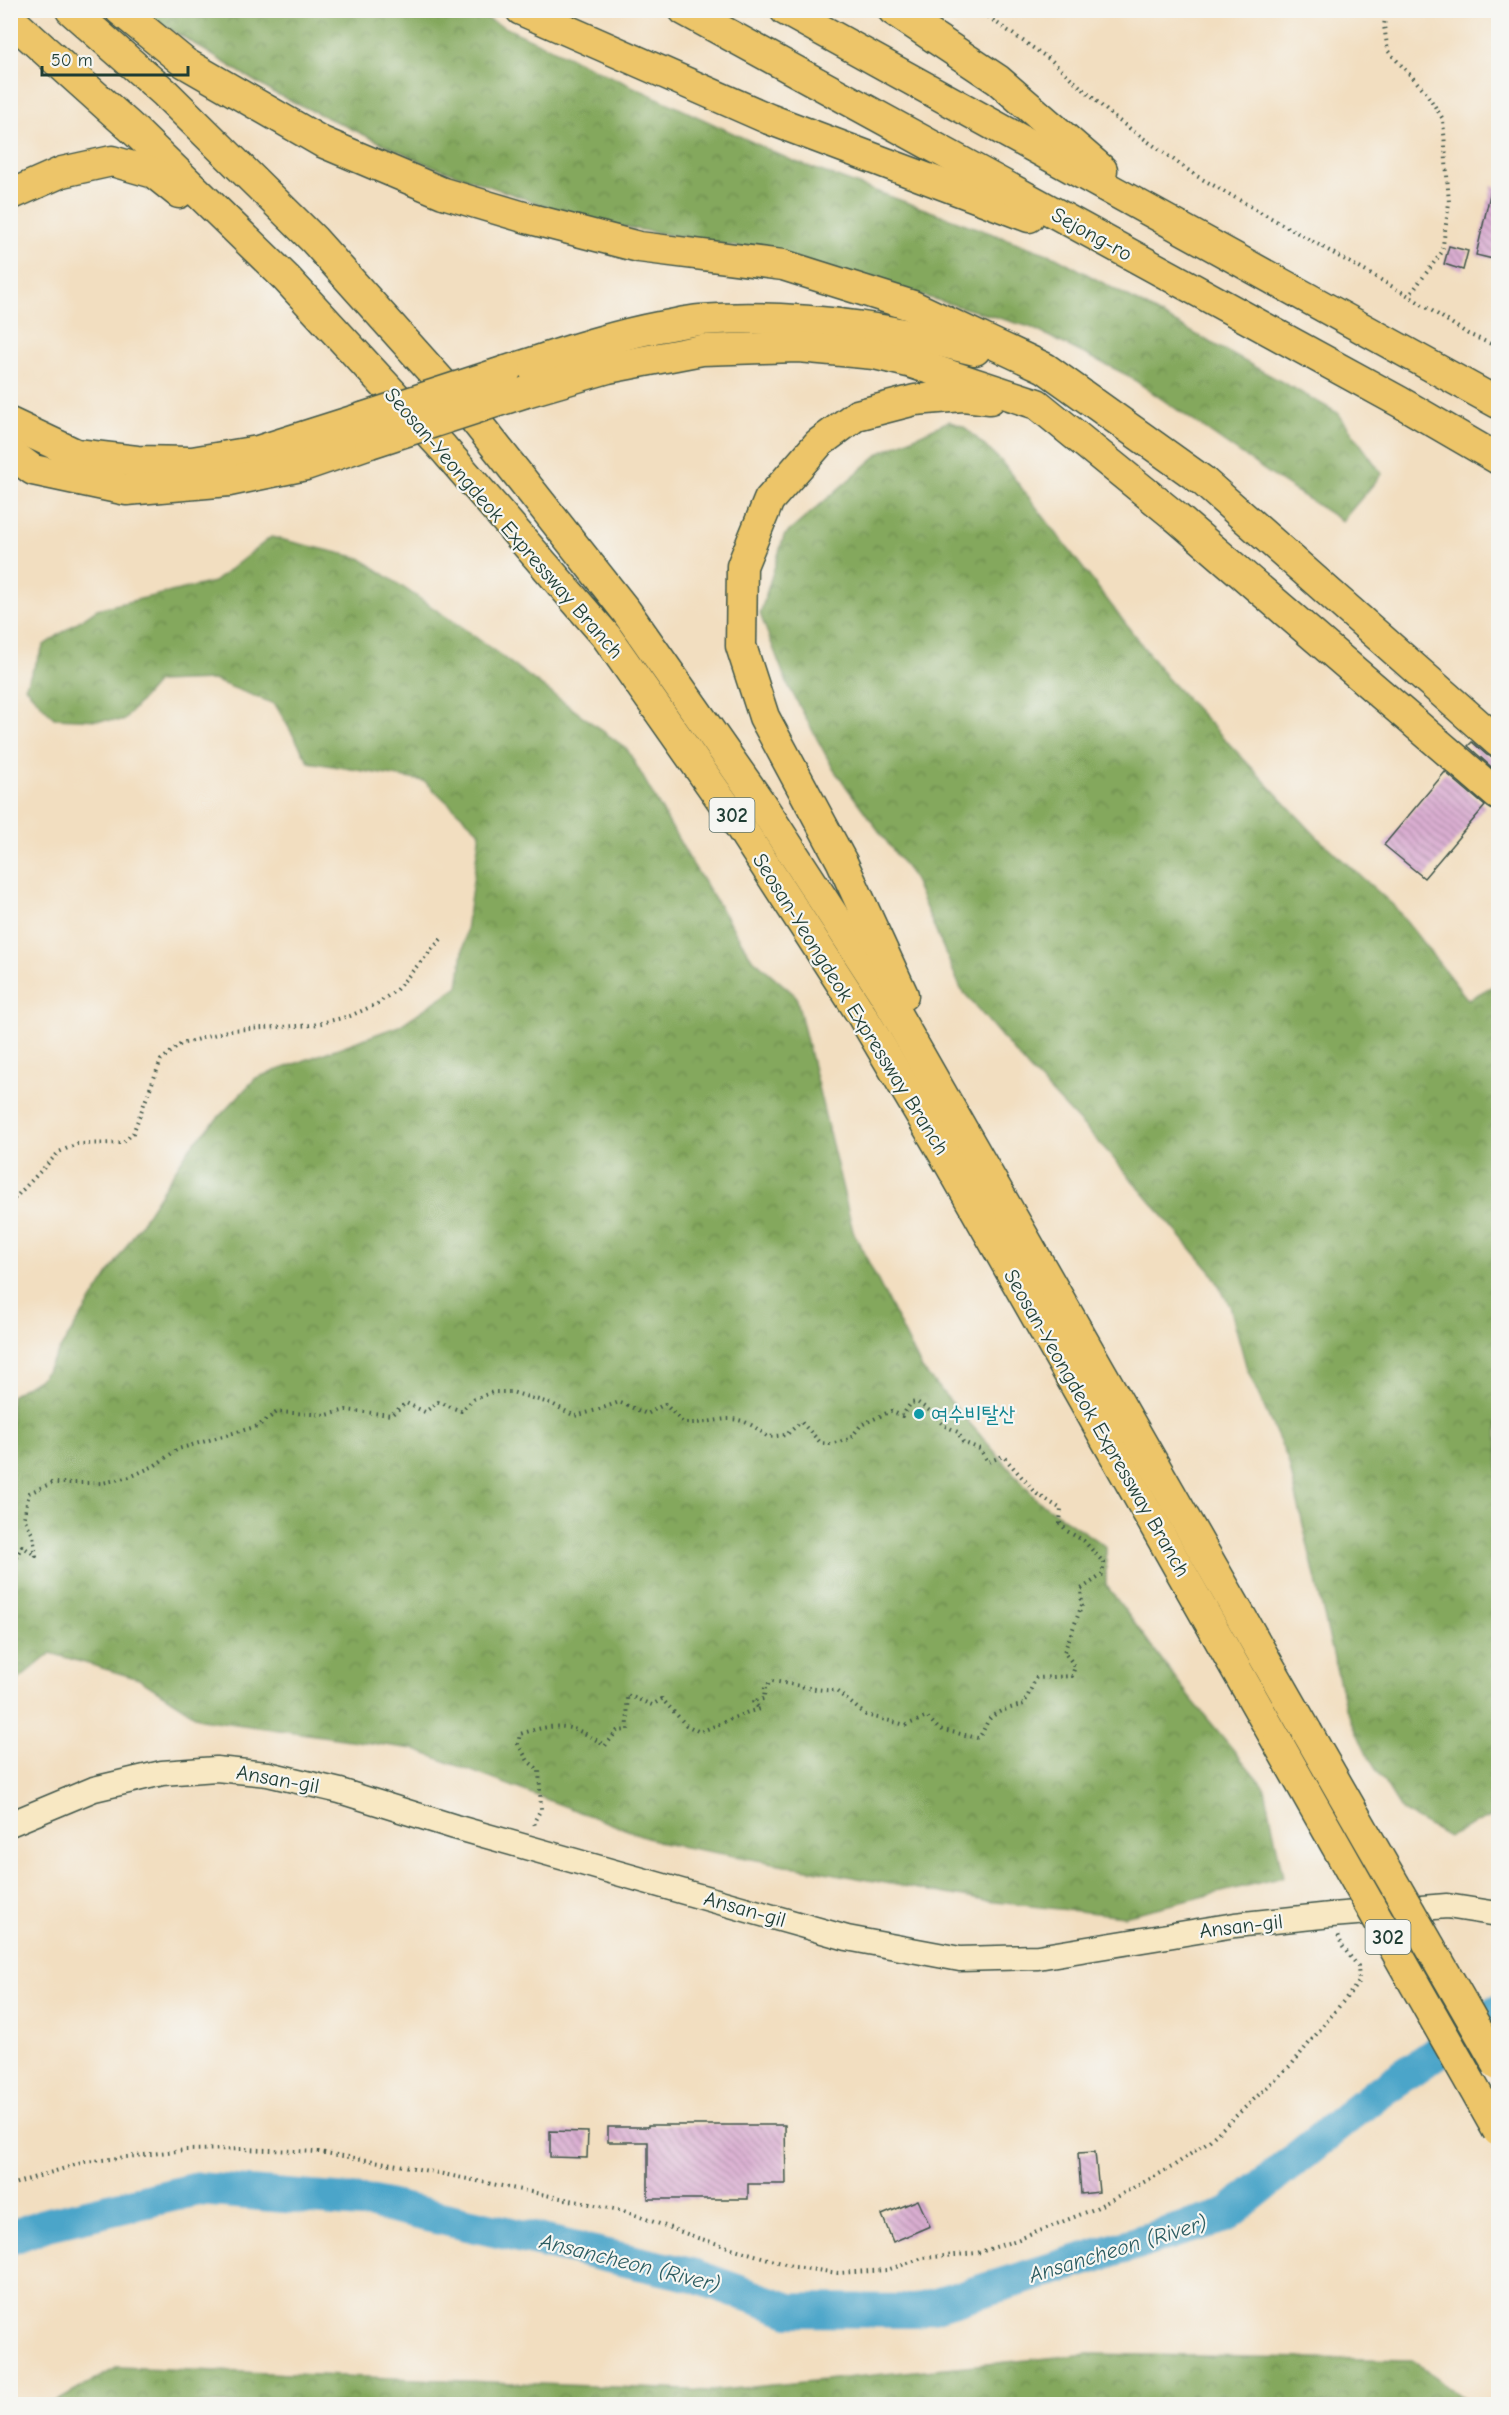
<svg xmlns="http://www.w3.org/2000/svg" width="1509" height="2415" font-family="'Comic Neue','Poor Story',sans-serif">
  <style>
    .forest { fill: url(#forest-crowns); stroke: #527248; stroke-width: 1.5 }
    .lines { fill: none; stroke-linecap: round; stroke-linejoin: round }
    .river { stroke: #4ba5c9; stroke-width: 34 }
    .building { fill: url(#building-back-hatch) }
    .secondary-casing { stroke: #3f5549; stroke-width: 27 }
    .highway-casing { stroke: #3f5549; stroke-width: 33 }
    .path { stroke: #3f5549; stroke-width: 4; stroke-dasharray: 1.5 4.5; stroke-linecap: butt }
    .secondary { stroke: #f8e8c3; stroke-width: 24 }
    .highway { stroke: #edc569; stroke-width: 30 }
    .highway-bridge-casing { stroke: #3f5549; stroke-width: 33; stroke-linecap: butt }
    .highway-bridge { stroke: #edc569; stroke-width: 30 }
    .culture-dot { fill: #0f9aa8; stroke: #f6f6f2; stroke-width: 2 }
    .labels { text-anchor: middle; dominant-baseline: central; stroke-width: 4.5; stroke-linejoin: round; paint-order: stroke }
    .shield { fill: #f6f6f2; stroke: #60746d; stroke-width: 1.5 }
    .shield-label { font-size: 20px; font-weight: bold; fill: #1f3d34 }
    .street-label { font-size: 21px; fill: #1f3d34; stroke: #f6f6f2 }
    .culture-label { font-size: 21px; fill: #0d838f; stroke: #f6f6f2; text-anchor: start }
    .water-label { font-size: 22px; font-style: italic; fill: #2c5c61; stroke: #f6f6f2 }
  </style>
  <defs>
    <pattern id="forest-crowns" width="20" height="18" patternUnits="userSpaceOnUse" patternTransform="scale(1.5)"><rect width="20" height="18" fill="#84a85d"/><path d="M2 6a3 3 0 1 1 6 0M12 15a3 3 0 1 1 6 0" fill="none" stroke="#6b8a4e"/></pattern>
    <pattern id="building-back-hatch" width="6" height="6" patternUnits="userSpaceOnUse" patternTransform="scale(1.5)"><rect width="6" height="6" fill="#daaed1"/><path d="M-1 5l2 2M0 0l6 6M5-1l2 2" fill="none" stroke="#b08faa"/></pattern>
  </defs>
  <rect width="100%" height="100%" fill="#f6f6f2"/>
  <filter id="ink" filterUnits="userSpaceOnUse"><feTurbulence type="fractalNoise" baseFrequency=".0167" numOctaves="2"/><feDisplacementMap in="SourceGraphic" scale="12" xChannelSelector="R" yChannelSelector="G"/><feConvolveMatrix kernelMatrix="1 2 1 2 8 2 1 2 1" color-interpolation-filters="sRGB"/></filter>
  <filter id="wash" filterUnits="userSpaceOnUse"><feTurbulence type="fractalNoise" baseFrequency=".008" numOctaves="4" result="noise"/><feDisplacementMap in="SourceGraphic" scale="24" xChannelSelector="R" yChannelSelector="G"/><feGaussianBlur stdDeviation="1.35" result="paint"/><feColorMatrix in="noise" values="0 0 0 0 0 0 0 0 0 0 0 0 0 0 0 0 0 1.4 0 .05"/><feComposite in="paint" operator="in"/></filter>
  <g filter="url(#wash)">
    <rect width="100%" height="100%" fill="#f2dec0"/>
    <g class="forest">
      <polygon points="141,11 470,11 793,161 1056,257 1338,413 1382,474 1342,521 1280,481 1127,375 1030,327 778,254 585,220 427,164 272,92"/>
      <polygon points="949,421 964,427 1001,461 1167,678 1320,840 1394,906 1468,1000 1498,983 1498,1810 1490,1817 1448,1837 1402,1811 1367,1755 1345,1706 1288,1460 1247,1369 1230,1306 1212,1273 1108,1152 1029,1069 961,989 912,876 834,770 787,683 760,614 784,536 880,453"/>
      <polygon points="271,537 360,558 470,633 627,749 693,865 751,957 796,996 853,1231 922,1369 1037,1500 1106,1547 1106,1585 1188,1695 1265,1788 1283,1877 1124,1916 986,1901 662,1843 413,1749 201,1719 139,1679 51,1653 11,1686 11,1396 43,1376 190,1147 256,1078 399,1026 458,986 480,832 424,781 309,762 275,704 213,680 157,682 123,721 54,718 25,687 44,645 97,609 214,582"/>
      <polygon points="1089,2354 1413,2360 1470,2404 52,2404 118,2367 712,2391"/>
    </g>
    <g class="lines">
      <polyline class="river" points="10,2238 44,2225 198,2189 374,2203 692,2275 790,2310 916,2311 1225,2216 1375,2095 1498,2011"/>
    </g>
    <g id="blocks">
      <g class="building">
        <polygon points="1492,186 1498,187 1498,235 1493,259 1476,255"/>
        <polygon points="1449,246 1468,251 1463,270 1444,264"/>
        <polygon points="1472,742 1487,755 1498,759 1498,773 1468,746"/>
        <polygon points="1445,772 1485,806 1424,878 1384,845"/>
        <polygon points="648,2125 785,2125 786,2184 748,2184 748,2199 648,2199 648,2142 608,2142 608,2127 648,2127"/>
        <polygon points="550,2131 588,2132 587,2158 550,2157"/>
        <polygon points="1095,2152 1099,2192 1081,2194 1078,2153"/>
        <polygon points="918,2200 930,2226 893,2242 882,2215"/>
      </g>
    </g>
  </g>
  <g filter="url(#ink)">
    <use href="#blocks" fill-opacity="0" stroke="#3f5549" stroke-width="1.5"/>
    <g class="lines">
      <g class="secondary-casing">
        <polyline id="secondary" points="10,1824 94,1789 162,1773 216,1769 268,1774 340,1791 455,1827 847,1938 960,1959 1038,1957 1235,1925 1331,1915 1447,1906 1498,1914"/>
      </g>
      <g class="highway-casing">
        <g id="highway">
          <polyline points="71,10 165,93 314,240 470,414 626,611 759,801 887,998 1307,1732"/>
          <polyline points="120,10 185,63 322,142 443,193 527,218 639,247 783,265 913,306 1045,368 1203,481 1498,742"/>
          <polyline points="521,10 769,119 1029,217"/>
          <polyline points="684,10 1400,402 1498,459"/>
          <polyline points="785,10 1498,403"/>
          <polyline points="893,10 998,80 1102,170"/>
          <polyline points="10,19 137,133 286,278 443,448 606,636 737,822 863,1017 951,1166 1278,1743"/>
          <polyline points="10,195 62,172 112,161 154,173 179,193"/>
          <path d="M 506,371 C 557,355 607,337 659,327 C 673,325 686,321 700,320 C 792,313 886,327 975,350"/>
          <polyline points="526,392 608,368 702,350 799,347 874,354 912,363 1037,404 1176,517 1498,795"/>
          <polyline points="10,423 76,454 137,461 192,462 258,451 362,418"/>
          <polyline points="10,453 33,470 127,490 229,481 306,465 370,443"/>
          <polyline points="903,995 842,862 764,717 741,646 742,566 769,500 819,443 857,415 915,400 963,396 990,399"/>
        </g>
      </g>
      <g class="path">
        <polyline points="978,10 1052,61 1115,118 1195,175 1409,296 1468,334 1498,347"/>
        <polyline points="1386,10 1384,26 1388,51 1425,91 1443,119 1449,203 1442,252 1409,296"/>
        <polyline points="10,1203 59,1152 77,1144 123,1143 133,1133 161,1060 181,1044 231,1030 313,1025 350,1016 377,1004 396,990 442,938"/>
        <path d="M 10,1568 L 22,1546 L 36,1556 L 33,1535 L 24,1518 L 29,1493 L 52,1483 L 102,1483 L 130,1477 L 154,1466 L 178,1449 L 258,1426 L 277,1412 L 327,1415 L 346,1410 L 391,1415 L 406,1403 L 425,1412 L 438,1402 L 461,1411 L 474,1399 L 493,1392 L 512,1392 L 552,1404 L 575,1416 L 597,1410 L 619,1402 L 647,1414 L 665,1404 L 683,1423 C 723,1425 731,1406 768,1437 L 786,1435 L 801,1422 L 821,1443 L 830,1444 L 850,1439 L 861,1425 L 891,1411 L 902,1416 L 911,1403 L 917,1402 L 934,1414 L 943,1425 L 958,1432 L 963,1442 L 980,1449 L 988,1462 L 1003,1456 L 1037,1494 L 1061,1509 L 1060,1523 L 1067,1531 L 1084,1541 L 1104,1563 L 1102,1575 L 1081,1589 L 1082,1605 L 1064,1652 L 1075,1666 L 1072,1676 L 1036,1678 L 1024,1704 C 1013,1708 995,1710 988,1721 C 984,1728 983,1733 978,1738 L 939,1729 L 927,1717 L 906,1725 L 866,1715 L 835,1690 C 821,1692 789,1683 772,1681 L 765,1687 L 764,1699 L 752,1701 L 760,1709 L 748,1712 L 700,1732 L 686,1725 L 662,1699 L 652,1705 L 627,1695 L 628,1730 L 617,1731 L 605,1746 C 572,1723 558,1722 520,1734 L 518,1744 L 528,1761 L 539,1770 L 541,1809 L 534,1822 L 536,1829"/>
        <polyline points="10,1631 15,1635 10,1640"/>
        <polyline points="10,2185 85,2162 185,2150 243,2149 319,2152 404,2166 624,2211 698,2238 795,2267 838,2273 887,2270 923,2258 977,2253 1017,2240 1094,2209 1172,2167 1209,2141 1292,2064 1359,1982 1358,1966 1342,1946 1338,1934"/>
      </g>
      <use href="#secondary" class="secondary"/>
      <use href="#highway" class="highway"/>
      <g class="highway-bridge-casing">
        <g id="highway-bridge">
          <polyline points="362,418 506,371"/>
          <polyline points="370,443 526,392"/>
          <polyline points="1307,1732 1498,2065"/>
          <polyline points="1278,1743 1498,2131"/>
        </g>
      </g>
      <use href="#highway-bridge" class="highway-bridge"/>
    </g>
  </g>
  <circle class="culture-dot" cx="919" cy="1414" r="6"/>
  <g class="labels">
    <g class="shield">
      <rect x="709.5" y="798" width="45" height="34" rx="4.5"/>
      <rect x="1365.5" y="1920" width="45" height="34" rx="4.5"/>
    </g>
    <g class="shield-label">
      <text x="732" y="815">302</text>
      <text x="1388" y="1937">302</text>
    </g>
    <g class="street-label">
      <text transform="translate(1092 234) rotate(29)">Sejong-ro</text>
      <text transform="translate(504 523) rotate(49)">Seosan-Yeongdeok Expressway Branch</text>
      <text transform="translate(851 1004) rotate(58)">Seosan-Yeongdeok Expressway Branch</text>
      <text transform="translate(1097 1423) rotate(60)">Seosan-Yeongdeok Expressway Branch</text>
      <text transform="translate(278 1779) rotate(10)">Ansan-gil</text>
      <text transform="translate(745 1909) rotate(16)">Ansan-gil</text>
      <text transform="translate(1241 1926) rotate(-7)">Ansan-gil</text>
    </g>
    <g class="culture-label">
      <text x="931" y="1414">여수비탈산</text>
    </g>
    <g class="water-label">
      <text transform="translate(1118 2249) rotate(-17)">Ansancheon (River)</text>
      <text transform="translate(630 2263) rotate(14)">Ansancheon (River)</text>
    </g>
  </g>
  <rect width="1509" height="2415" fill="none" stroke="#f6f6f2" stroke-width="36"/>
  <path d="M42 66v9h146v-9" fill="none" stroke="#1f3d34" stroke-width="3"/>
  <text x="51" y="66" font-size="18" fill="#1f3d34" stroke="#f6f6f2" stroke-width="4.5" paint-order="stroke">50 m</text>
</svg>
